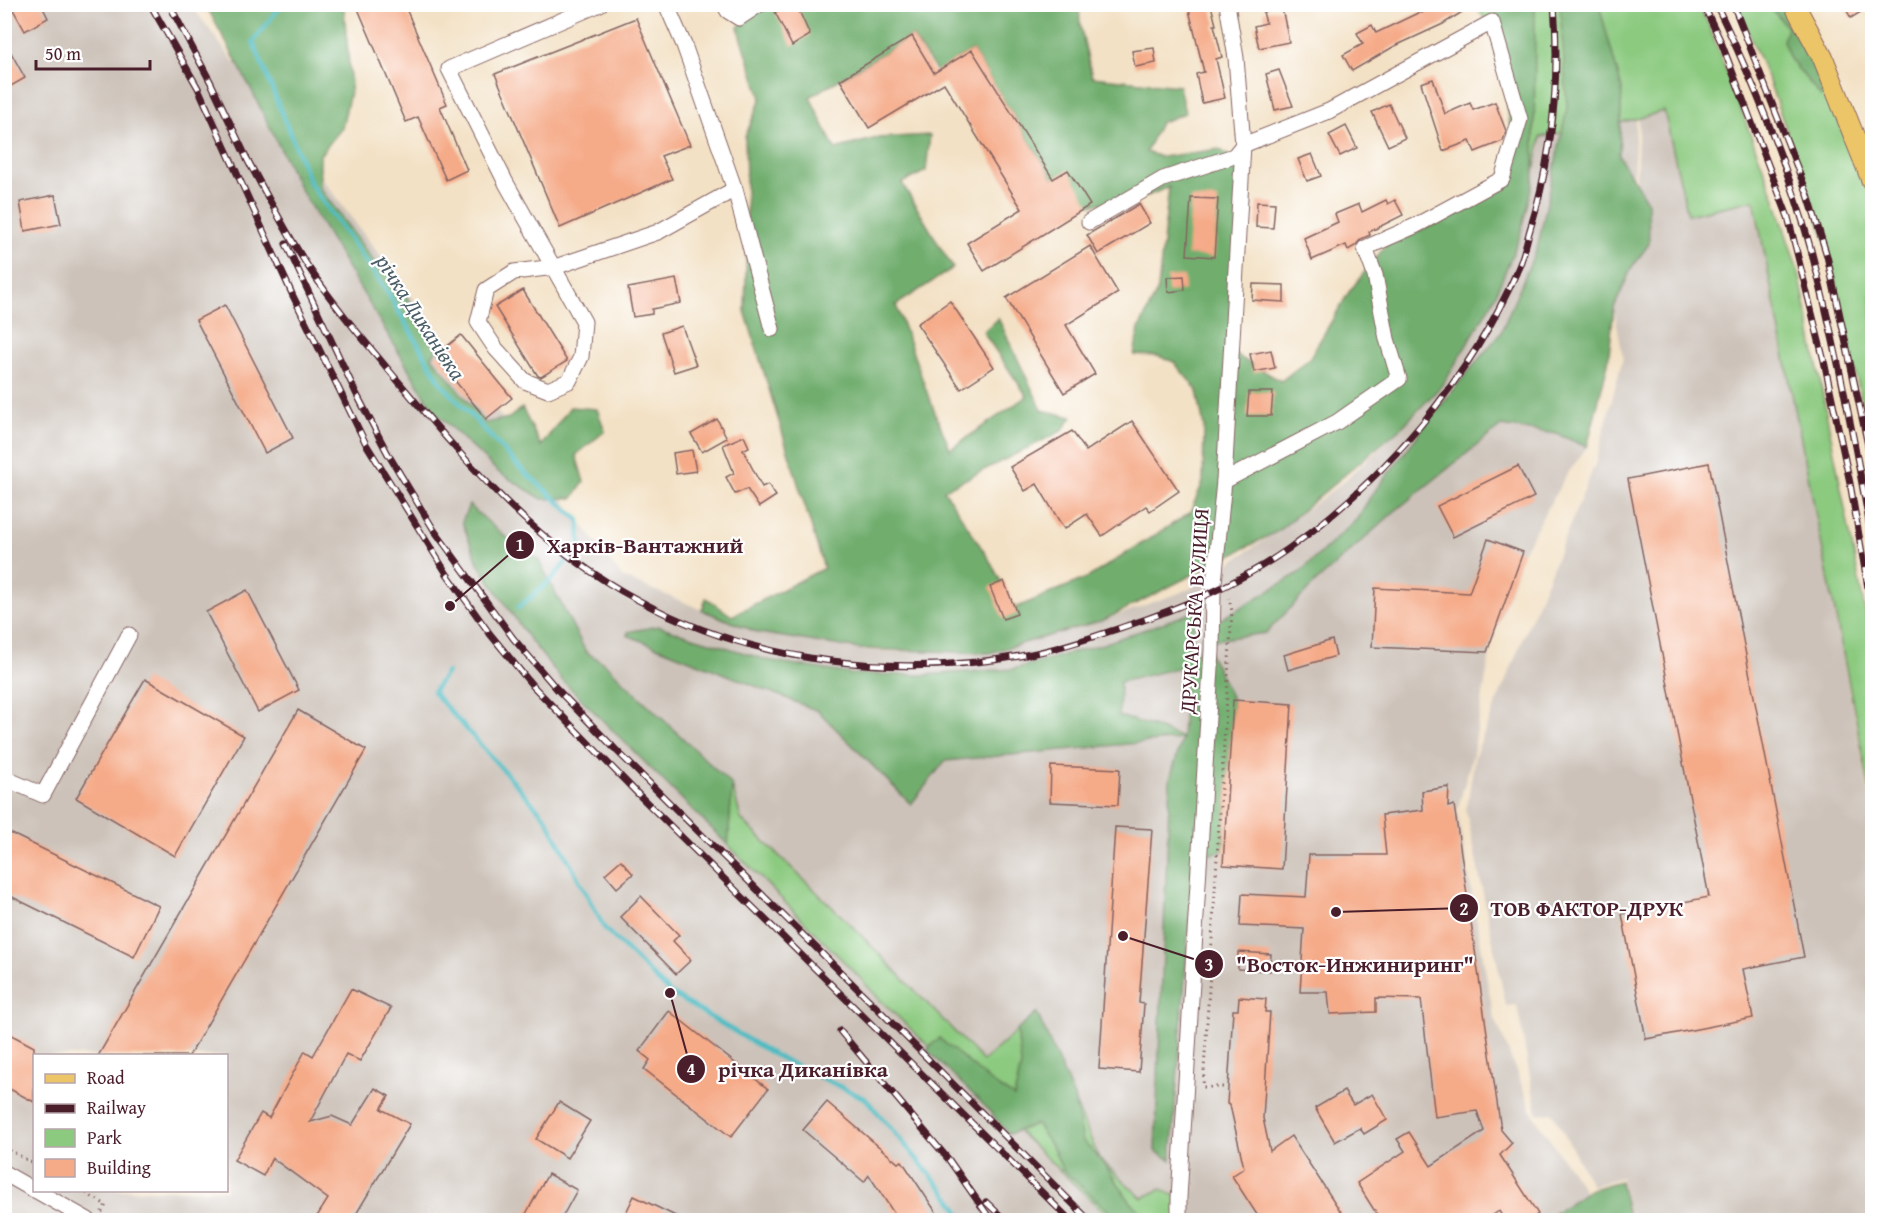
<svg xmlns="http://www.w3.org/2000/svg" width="1877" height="1225" font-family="'Gentium Book Plus',serif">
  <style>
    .industrial { fill: #ccc2b9; fill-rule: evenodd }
    .green { fill: #8cca80; stroke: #6b7456; stroke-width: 1.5 }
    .forest { fill: #71ae6e; stroke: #5e664c; stroke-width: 1.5; fill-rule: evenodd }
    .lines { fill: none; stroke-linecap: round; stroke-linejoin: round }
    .stream { stroke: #4cbbc2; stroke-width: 4.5 }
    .building { fill: #f5aa88 }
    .minor-casing { stroke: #856361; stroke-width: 17 }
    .major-casing { stroke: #856361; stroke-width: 22 }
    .path { stroke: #856361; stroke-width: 3; stroke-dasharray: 1.5 4.5; stroke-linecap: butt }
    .minor { stroke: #fff; stroke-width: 15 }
    .major { stroke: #edc569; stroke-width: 20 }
    .rail-casing { stroke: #4a1f2b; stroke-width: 7 }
    .rail { stroke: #fff; stroke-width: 4.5; stroke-dasharray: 14; stroke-linecap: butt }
    .labels { text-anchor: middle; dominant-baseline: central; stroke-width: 4.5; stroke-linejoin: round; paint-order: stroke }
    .street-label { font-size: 21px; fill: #4a1f2b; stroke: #fff }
    .water-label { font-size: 22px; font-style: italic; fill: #4b5d67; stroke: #fff }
    .leader { fill: none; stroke: #4a1f2b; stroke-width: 2 }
    .callout-dot { fill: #4a1f2b; stroke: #fff; stroke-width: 2 }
    .mark-label { font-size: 18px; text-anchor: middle; font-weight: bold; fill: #fff }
    .callout-label { font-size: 22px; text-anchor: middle; font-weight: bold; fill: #4a1f2b; stroke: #fff; stroke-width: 4.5; stroke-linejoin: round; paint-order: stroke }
  </style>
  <rect width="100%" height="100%" fill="#fff"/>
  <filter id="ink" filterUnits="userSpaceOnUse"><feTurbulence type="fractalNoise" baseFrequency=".0167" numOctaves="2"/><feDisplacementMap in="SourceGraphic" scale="12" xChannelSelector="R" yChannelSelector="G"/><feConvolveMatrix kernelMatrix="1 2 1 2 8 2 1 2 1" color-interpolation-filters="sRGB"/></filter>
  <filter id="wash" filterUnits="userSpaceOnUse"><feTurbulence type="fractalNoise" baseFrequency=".008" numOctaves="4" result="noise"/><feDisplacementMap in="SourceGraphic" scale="24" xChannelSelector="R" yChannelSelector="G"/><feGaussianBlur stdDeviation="1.35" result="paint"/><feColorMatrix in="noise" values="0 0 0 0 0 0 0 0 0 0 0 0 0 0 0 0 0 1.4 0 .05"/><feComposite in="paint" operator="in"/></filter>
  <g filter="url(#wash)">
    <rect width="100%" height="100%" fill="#f3e1c5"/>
    <path class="industrial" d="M 5,5 L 191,5 L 622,577 L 759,633 L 869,651 L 989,653 L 1087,626 L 1190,589 L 1278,531 L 1342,483 L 1417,413 L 1444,383 L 1493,301 L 1520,236 L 1531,192 L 1540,137 L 1636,119 L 1633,177 L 1618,244 L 1636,180 L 1639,119 L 1663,110 L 1688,215 L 1753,201 L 1782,342 L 1872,810 L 1872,1220 L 1630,1220 L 1621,1177 L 1592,1186 L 1553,1113 L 1537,1114 L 1517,1005 L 1506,1006 L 1466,810 L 1475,755 L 1596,462 L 1623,357 L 1614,308 L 1631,268 L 1606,313 L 1608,363 L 1587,447 L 1565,477 L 1523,552 L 1492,642 L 1473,754 L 1457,811 L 1493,1013 L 1534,1116 L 1604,1220 L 5,1220 ZM 34,1056 L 226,1056 L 226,1190 L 34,1190 Z"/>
    <g class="green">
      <polygon points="1475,5 1697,5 1707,21 1774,196 1800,278 1872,647 1872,801 1754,200 1688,215 1664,111 1637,119 1541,137 1534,172 1502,179 1519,116 1492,22 1484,18"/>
      <polygon points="1737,5 1780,5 1824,85 1872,195 1872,450 1829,251 1770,84"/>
      <polygon points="732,785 741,819 856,930 983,1061 1037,1013 1099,1158 1142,1198 1161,1189 1179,1198 1179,1220 1112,1220 880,1000 860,978 728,845"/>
    </g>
    <g class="forest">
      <polygon points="206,5 342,5 344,10 351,87 342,128 320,155 320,188 375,263 394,272 410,303 439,346 432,357 485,423 509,418 522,408 541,446 570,407 597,409 605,431 576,455 584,482 573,498 542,499 498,472 434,411 299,187 252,91"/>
      <path d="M 767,5 L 1079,5 L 1080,24 L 1092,77 L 1179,86 L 1185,113 L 1160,123 L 1146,152 L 1162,157 L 1219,149 L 1242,165 L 1232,353 L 1281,381 L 1309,359 L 1349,292 L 1387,244 L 1450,218 L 1502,179 L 1512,145 L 1496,5 L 1535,5 L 1534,176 L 1520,236 L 1493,301 L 1444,383 L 1404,425 L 1278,531 L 1104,620 L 989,653 L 860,649 L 759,633 L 702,610 L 706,598 L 732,616 L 824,568 L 745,311 L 747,235 L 745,137 L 761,98 L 738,27 ZM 912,36 L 937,72 L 972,50 L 1053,179 L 1090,205 L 1145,197 L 1169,187 L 1158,289 L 1139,329 L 1134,355 L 1158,356 L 1174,362 L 1197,390 L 1204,427 L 1203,482 L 1190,513 L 1089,577 L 1015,608 L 990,561 L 944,490 L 1062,431 L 1072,417 L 1042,410 L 998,318 L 983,332 L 1027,396 L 950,449 L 929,398 L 896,305 L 953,268 L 902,183 L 926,171 L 930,135 L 877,138 L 835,149 L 810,97 Z"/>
      <polygon points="1560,5 1599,5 1622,89 1619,156 1648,203 1649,244 1632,267 1614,308 1608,363 1587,447 1557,434 1501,426 1395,511 1315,583 1266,633 1212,640 1216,622 1299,573 1357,519 1371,496 1452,391 1500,334 1538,245 1567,108"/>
      <path d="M 1761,5 L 1785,5 L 1827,89 L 1821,97 L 1790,59 L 1783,41 L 1787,28 C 1780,18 1773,8 1761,5 Z"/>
      <polygon points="469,505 502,534 538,559 586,652 604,663 732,785 728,845 562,680 527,636 479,565 462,522"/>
      <path d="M 1196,611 L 1191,655 L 1207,647 L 1233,701 L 1224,851 L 1194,858 L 1171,1160 L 1155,1151 L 1170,779 L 1182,739 L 945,761 L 911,804 L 818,711 L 627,635 L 628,632 L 658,626 L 767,660 L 851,674 L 922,675 L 1013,669 L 1103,644 ZM 1186,666 L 1182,738 L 1152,726 L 1119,716 L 1120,682 Z"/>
      <polygon points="1037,1013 1074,1097 1083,1141 1105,1165 1129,1200 1148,1220 1119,1220 1062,1169 1054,1150 1036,1124 1009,1134 984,1105 927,1050 939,1038 993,1083 1014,1097 1021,1065 1017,1030"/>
      <polygon points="1620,1181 1629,1220 1544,1220 1589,1190"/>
    </g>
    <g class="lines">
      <g class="stream">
        <polyline points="284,4 275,13 253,42 311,185 386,290 441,383 519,467 579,520 580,544 553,578 518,608"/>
        <polyline points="447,672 433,692 546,818 605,929 670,993 774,1055 866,1099 950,1198 964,1220"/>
      </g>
    </g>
    <g id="blocks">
      <g class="building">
        <polygon points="10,4 41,4 48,18 25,31"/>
        <polygon points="356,4 404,4 447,104 440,107 467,170 446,180 418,117 406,122"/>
        <polygon points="791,4 796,4 810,35 792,46 775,12"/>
        <polygon points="1436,4 1475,4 1443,24 1393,47 1352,71 1343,55 1363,44 1357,33 1372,25 1376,33 1422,11 1422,13"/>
        <polygon points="1843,4 1872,4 1872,5 1851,18"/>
        <polygon points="1211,5 1216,25 1214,25 1222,57 1216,59 1225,98 1202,103 1196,74 1204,72 1189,10"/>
        <polygon points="1282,8 1289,42 1259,48 1254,26 1266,23 1263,12"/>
        <polygon points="636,18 690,145 661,156 672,179 560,228 495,74"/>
        <polygon points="912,36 934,73 972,50 1053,179 1068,170 1090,205 984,271 967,243 1022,209 944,83 869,128 840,80"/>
        <polygon points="4,40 25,78 4,90"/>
        <polygon points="1154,48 1156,63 1135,67 1132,51"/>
        <polygon points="1279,70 1293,106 1275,110 1266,74"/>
        <polygon points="1433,79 1445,114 1470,103 1473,110 1495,102 1506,131 1503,141 1475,152 1470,141 1443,151 1421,83"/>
        <polygon points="1389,104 1405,138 1388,146 1372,112"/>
        <polygon points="1346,126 1357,148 1340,156 1329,135"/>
        <polygon points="1312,154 1321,176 1307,181 1298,159"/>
        <polygon points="55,195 61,224 25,231 20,202"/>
        <polygon points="1191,198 1218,199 1214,257 1187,255"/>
        <polygon points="1386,200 1388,204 1395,200 1403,215 1369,232 1370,235 1361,239 1355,246 1348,250 1346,245 1312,260 1304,238 1338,222 1335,214 1359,204 1362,212"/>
        <polygon points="1257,202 1275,203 1273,228 1256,227"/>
        <polygon points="1139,204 1150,223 1098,254 1087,235"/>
        <polygon points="1090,246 1118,293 1066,325 1095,374 1064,393 1006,298"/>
        <polygon points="1184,276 1185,290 1168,292 1167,277"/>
        <polygon points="676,279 681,303 652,309 652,314 633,317 628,288"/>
        <polygon points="1253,284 1284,285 1284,302 1252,300"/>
        <polygon points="523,290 567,361 541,377 538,376 495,307"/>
        <polygon points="950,301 994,367 961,389 917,324"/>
        <polygon points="225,305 293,438 265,453 196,320"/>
        <polygon points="682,326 696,365 674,372 661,333"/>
        <polygon points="461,335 512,398 486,419 435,356"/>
        <polygon points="1271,350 1275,368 1254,372 1250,354"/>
        <polygon points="1249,392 1273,392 1271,416 1247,416"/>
        <polygon points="717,419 727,438 702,452 691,434"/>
        <polygon points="1132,421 1179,491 1150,511 1146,506 1102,536 1087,514 1064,529 1037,484 1025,491 1010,467 1072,431 1086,451"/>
        <polygon points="744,436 749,447 743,450 762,487 768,484 776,496 759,507 747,489 735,494 726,477 734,473 723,445"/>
        <polygon points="692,450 696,471 676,474 673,453"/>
        <polygon points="1709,463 1804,957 1743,969 1753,1018 1646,1039 1622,914 1709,897 1628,479"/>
        <polygon points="1518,466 1534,497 1453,537 1437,506"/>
        <polygon points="1488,539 1523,552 1487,652 1372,647 1375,588 1469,593"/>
        <polygon points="1004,581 1017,614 1003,619 990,587"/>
        <polygon points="247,590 299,690 258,712 206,612"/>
        <polygon points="1332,640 1336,656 1288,670 1284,655"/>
        <polygon points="145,679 244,736 175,856 76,798"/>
        <polygon points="1233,700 1292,704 1282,869 1223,865"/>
        <polygon points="298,710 366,750 189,1056 98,1056"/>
        <polygon points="1051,766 1120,769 1118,805 1050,802"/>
        <polygon points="1449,787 1448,807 1454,805 1501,1130 1512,1143 1500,1155 1538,1214 1528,1221 1505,1221 1499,1211 1484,1221 1381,1221 1357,1183 1405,1151 1397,1139 1409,1132 1431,1166 1484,1131 1477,1111 1435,1117 1421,999 1376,998 1376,1012 1330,1014 1328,992 1300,992 1304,929 1240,926 1242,894 1306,897 1309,855 1386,855 1382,815 1423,810 1422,791"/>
        <polygon points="1115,827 1152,829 1139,1003 1144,1004 1139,1072 1099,1069"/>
        <polygon points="4,830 159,906 134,957 4,893"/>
        <polygon points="621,860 633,874 617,888 605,874"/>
        <polygon points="641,896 679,935 673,941 691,960 676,974 620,917"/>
        <polygon points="1238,952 1271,954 1270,971 1238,969"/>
        <polygon points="351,989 391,1008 360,1061 346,1054 310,1122 332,1116 352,1125 375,1088 389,1096 381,1109 410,1124 352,1221 314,1221 328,1199 272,1158 263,1176 234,1160 261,1113 269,1118 305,1051 313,1056"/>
        <polygon points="1239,997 1266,999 1265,1012 1270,1012 1263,1118 1270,1151 1291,1136 1347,1221 1261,1221 1232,1176 1244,1168 1230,1105 1227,1104 1233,1010 1238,1010"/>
        <polygon points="669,1011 768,1089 731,1137 644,1069 650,1060 639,1051"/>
        <polygon points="4,1031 34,1047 34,1102 4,1086"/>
        <polygon points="1344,1091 1353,1105 1372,1094 1387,1120 1364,1134 1360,1128 1335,1142 1315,1108"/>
        <polygon points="559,1102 590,1121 567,1158 536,1139"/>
        <polygon points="827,1102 898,1163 902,1161 942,1221 899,1221 869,1175 864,1182 803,1130"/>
        <polygon points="548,1174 577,1190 560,1221 522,1221"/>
        <polygon points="634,1196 686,1221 622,1221"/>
      </g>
    </g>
  </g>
  <g filter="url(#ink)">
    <use href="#blocks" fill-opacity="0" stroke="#856361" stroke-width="1.5"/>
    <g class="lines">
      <g class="minor-casing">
        <g id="minor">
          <polyline points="600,4 449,69 506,183 584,322 581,357 569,381 548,390 525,381 496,349 478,322 486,290 514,272 555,267 658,232 735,189"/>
          <polyline points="666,4 684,45 736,193 772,329"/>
          <polyline points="724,4 728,11 739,18 760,4"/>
          <polyline points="1089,222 1163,179 1234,156 1243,145 1329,111 1492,22 1520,119 1502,179 1415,226 1365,248 1375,275 1387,339 1399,379 1337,422 1224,481"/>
          <polyline points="4,778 43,795 129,635"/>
          <polyline points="4,1173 34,1190"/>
          <polyline points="35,1190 88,1220"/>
          <polyline points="1179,1220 1179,1198 1212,651 1213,593 1224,481 1243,145 1236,58 1227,4"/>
        </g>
      </g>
      <g class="major-casing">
        <polyline id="major" points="1794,4 1823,58 1872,181"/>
      </g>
      <g class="path">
        <polyline points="1223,1087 1203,1087 1232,611 1229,598"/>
        <polyline points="4,1147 34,1164"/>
        <polyline points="81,1190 106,1205 100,1215"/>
      </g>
      <use href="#minor" class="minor"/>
      <use href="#major" class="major"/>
      <g class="rail-casing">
        <g id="rail">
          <polyline points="150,4 198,88 293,296 366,444 447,574 490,634 532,685 638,794 1070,1220"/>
          <polyline points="169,4 211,83 250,165"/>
          <polyline points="1703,4 1721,42 1788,217 1824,361 1850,483 1872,611"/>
          <path d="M 1716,4 C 1754,83 1788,166 1811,250 C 1836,345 1855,442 1872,539"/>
          <polyline points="1733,4 1808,195 1827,256 1872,464"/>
          <path d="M 247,159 C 267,195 286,233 309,268 C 336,308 367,344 398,381 C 470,467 538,547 638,600 C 758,665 898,679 1031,654 C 1062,648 1093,637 1123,627 C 1181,608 1238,584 1288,549 C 1384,481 1471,378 1518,269 C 1523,258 1526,245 1529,233 C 1552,159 1560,81 1554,4"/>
          <polyline points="286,244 356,393 388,454 434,530 513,638 556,688 615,749 880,1011 1089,1220"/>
          <polyline points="840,1031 949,1160 991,1220"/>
          <polyline points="986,1202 1005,1220"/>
        </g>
      </g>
      <use href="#rail" class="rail"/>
    </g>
  </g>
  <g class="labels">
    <g class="street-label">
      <text transform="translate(1194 611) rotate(-86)">ДРУКАРСЬКА ВУЛИЦЯ</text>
    </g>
    <g class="water-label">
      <text transform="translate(421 317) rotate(57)">річка Диканівка</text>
    </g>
  </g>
  <path class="leader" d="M450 606L520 545M1336 912L1464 908M1123 936L1209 964M670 993L691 1069"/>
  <g class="callout-dot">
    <circle cx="450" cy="606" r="6"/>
    <circle cx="1336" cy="912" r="6"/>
    <circle cx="1123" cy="936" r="6"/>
    <circle cx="670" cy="993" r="6"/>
    <circle cx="520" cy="545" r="15"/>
    <circle cx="1464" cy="908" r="15"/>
    <circle cx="1209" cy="964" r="15"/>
    <circle cx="691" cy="1069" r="15"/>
  </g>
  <g class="mark-label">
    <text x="520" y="551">1</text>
    <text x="1464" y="915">2</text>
    <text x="1209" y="971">3</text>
    <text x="691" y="1075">4</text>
  </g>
  <g class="callout-label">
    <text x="645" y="553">Харків-Вантажний</text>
    <text x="1587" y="916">ТОВ ФАКТОР-ДРУК</text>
    <text x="1355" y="972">"Восток-Инжиниринг"</text>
    <text x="803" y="1077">річка Диканівка</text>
  </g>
  <rect width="1877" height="1225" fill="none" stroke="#fff" stroke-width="24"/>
  <rect x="33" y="1054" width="195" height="138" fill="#ffffff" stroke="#b7a5aa" stroke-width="1.5"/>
  <rect x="45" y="1074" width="30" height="9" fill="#edc569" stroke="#b7a5aa" stroke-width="1.5"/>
  <text x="87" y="1084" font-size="18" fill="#4a1f2b">Road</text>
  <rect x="45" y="1104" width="30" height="9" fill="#4a1f2b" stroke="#b7a5aa" stroke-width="1.5"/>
  <text x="87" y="1114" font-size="18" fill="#4a1f2b">Railway</text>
  <rect x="45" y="1129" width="30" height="18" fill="#8cca80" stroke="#b7a5aa" stroke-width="1.5"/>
  <text x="87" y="1144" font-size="18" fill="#4a1f2b">Park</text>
  <rect x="45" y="1159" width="30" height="18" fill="#f5aa88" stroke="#b7a5aa" stroke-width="1.5"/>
  <text x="87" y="1174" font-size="18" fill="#4a1f2b">Building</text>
  <path d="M36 60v9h114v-9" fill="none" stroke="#4a1f2b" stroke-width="3"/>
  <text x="45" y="60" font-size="18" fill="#4a1f2b" stroke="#ffffff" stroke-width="4.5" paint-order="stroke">50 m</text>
</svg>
